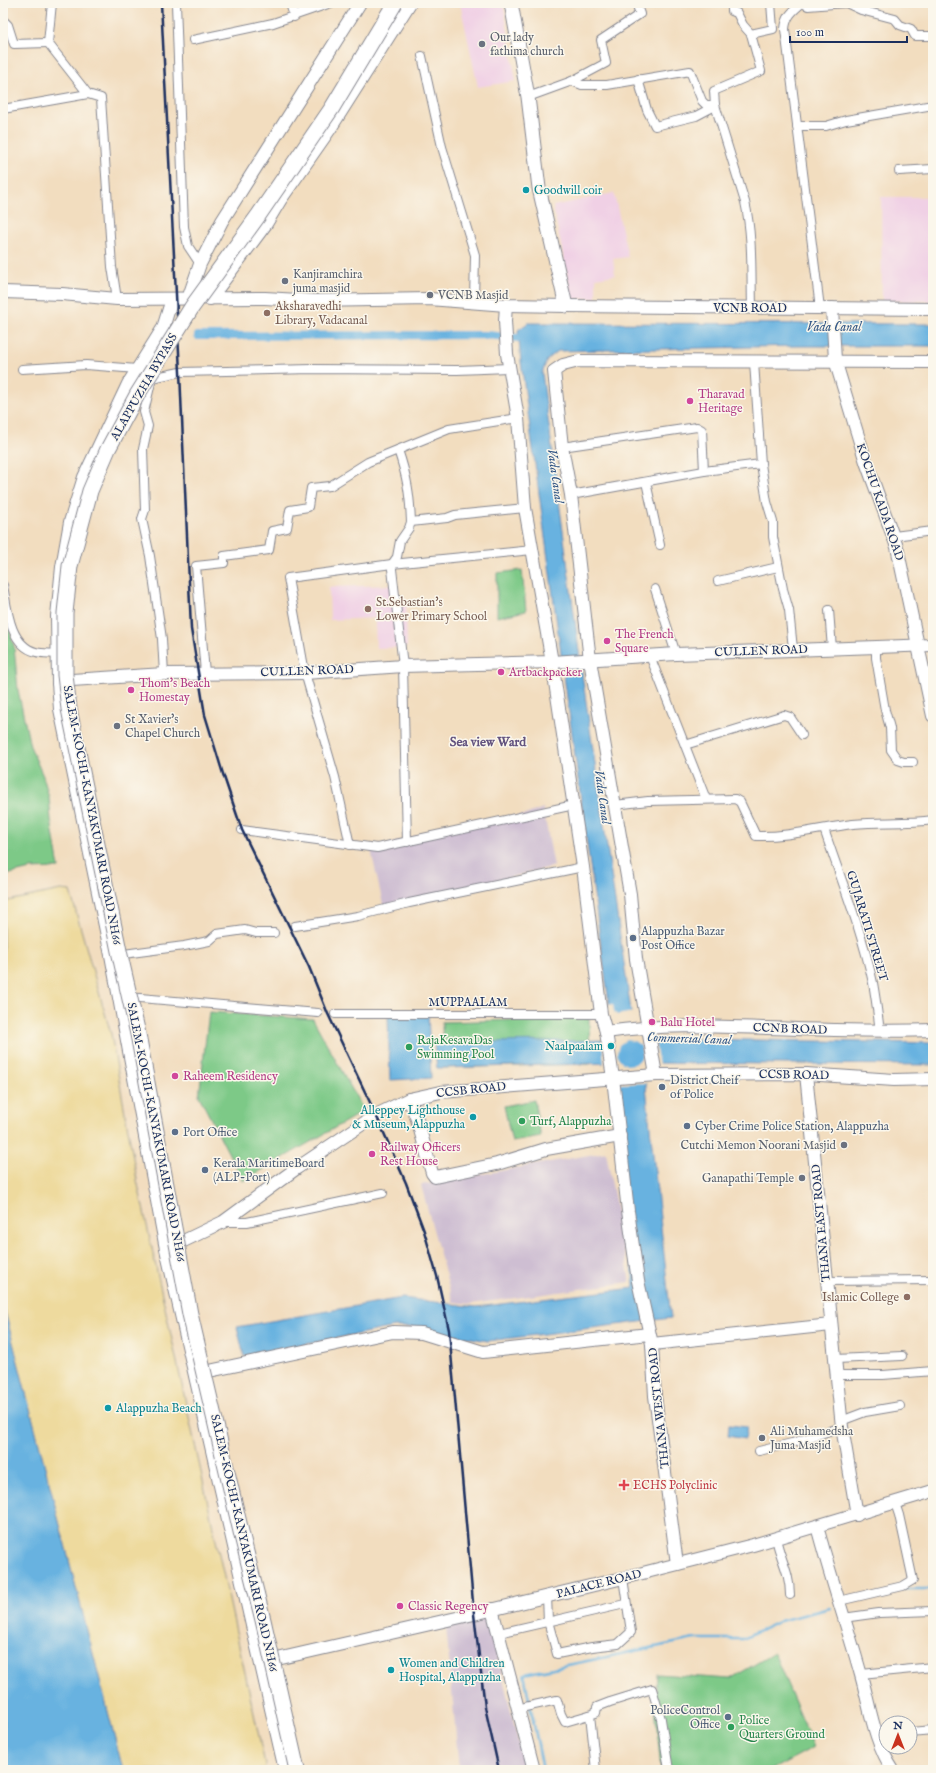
<svg xmlns="http://www.w3.org/2000/svg" width="936" height="1773" font-family="'IM FELL English',serif">
  <style>
    .built { fill: #f0d0e5 }
    .industrial { fill: #cebed2 }
    .green { fill: #7dc987; stroke: #4c7c72 }
    .sand { fill: #eeda9e; stroke: #84847e }
    .water { fill: #67b2e0; stroke: #41709f }
    .pier { fill: #f2ddbf; fill-rule: evenodd }
    .lines { fill: none; stroke-linecap: round; stroke-linejoin: round }
    .stream { stroke: #67b2e0; stroke-width: 2.5 }
    .canal { stroke: #67b2e0; stroke-width: 8 }
    .street-casing { stroke: #86868e; stroke-width: 10 }
    .secondary-casing { stroke: #86868e; stroke-width: 14 }
    .primary-casing { stroke: #86868e; stroke-width: 15 }
    .street { stroke: #fff; stroke-width: 8 }
    .secondary { stroke: #fff; stroke-width: 12 }
    .primary { stroke: #fff; stroke-width: 13 }
    .rail { stroke: #1b2f5e; stroke-width: 2.5 }
    .highway-bridge-casing { stroke: #86868e; stroke-width: 17; stroke-linecap: butt }
    .highway-bridge { stroke: #fff; stroke-width: 15 }
    .worship-dot { fill: #6b7280; stroke: #fbf7ec; stroke-width: 1.5 }
    .culture-dot { fill: #0f9aa8; stroke: #fbf7ec; stroke-width: 1.5 }
    .education-dot { fill: #8d6e63; stroke: #fbf7ec; stroke-width: 1.5 }
    .hotel-dot { fill: #d1479c; stroke: #fbf7ec; stroke-width: 1.5 }
    .service-dot { fill: #5c6f8a; stroke: #fbf7ec; stroke-width: 1.5 }
    .leisure-dot { fill: #2e9e5b; stroke: #fbf7ec; stroke-width: 1.5 }
    .health-dot { fill: #e0444e; stroke: #fbf7ec; stroke-width: 1.5 }
    .labels { text-anchor: middle; dominant-baseline: central; stroke-width: 3; stroke-linejoin: round; paint-order: stroke }
    .worship-label { font-size: 12px; fill: #5b616d; stroke: #fbf7ec; text-anchor: start }
    .culture-label { font-size: 12px; fill: #0d838f; stroke: #fbf7ec; text-anchor: start }
    .education-label { font-size: 12px; fill: #785e54; stroke: #fbf7ec; text-anchor: start }
    .street-label { font-size: 12px; fill: #1b2f5e; stroke: #fbf7ec }
    .hotel-label { font-size: 12px; fill: #b23c85; stroke: #fbf7ec; text-anchor: start }
    .service-label { font-size: 12px; fill: #4e5e75; stroke: #fbf7ec; text-anchor: start }
    .leisure-label { font-size: 12px; fill: #27864d; stroke: #fbf7ec; text-anchor: start }
    .health-label { font-size: 12px; fill: #be3a42; stroke: #fbf7ec; text-anchor: start }
    .water-label { font-size: 13px; font-style: italic; fill: #325685; stroke: #fbf7ec }
    .neighbourhood-label { font-size: 13px; font-weight: bold; fill: #63537f; stroke: #fbf7ec }
  </style>
  <rect width="100%" height="100%" fill="#fbf7ec"/>
  <filter id="ink" filterUnits="userSpaceOnUse"><feTurbulence type="fractalNoise" baseFrequency=".025" numOctaves="2"/><feDisplacementMap in="SourceGraphic" scale="8" xChannelSelector="R" yChannelSelector="G"/><feConvolveMatrix kernelMatrix="1 2 1 2 8 2 1 2 1" color-interpolation-filters="sRGB"/></filter>
  <filter id="wash" filterUnits="userSpaceOnUse"><feTurbulence type="fractalNoise" baseFrequency=".012" numOctaves="4" result="noise"/><feDisplacementMap in="SourceGraphic" scale="16" xChannelSelector="R" yChannelSelector="G"/><feGaussianBlur stdDeviation="0.9" result="paint"/><feColorMatrix in="noise" values="0 0 0 0 0 0 0 0 0 0 0 0 0 0 0 0 0 1.4 0 .05"/><feComposite in="paint" operator="in"/></filter>
  <g filter="url(#wash)">
    <rect width="100%" height="100%" fill="#f2ddbf"/>
    <g class="built">
      <polygon points="460,3 503,3 516,81 478,87"/>
      <polygon points="614,193 628,257 613,259 615,275 596,278 596,298 572,299 553,206"/>
      <polygon points="881,197 933,197 933,301 882,301"/>
      <polygon points="394,585 395,600 406,599 407,647 376,648 375,618 330,620 329,587"/>
    </g>
    <g class="industrial">
      <polygon points="543,808 554,866 384,909 371,850 444,827 525,815"/>
      <polygon points="606,1152 630,1282 471,1304 453,1302 421,1185"/>
      <polygon points="488,1616 525,1770 459,1770 446,1626"/>
    </g>
    <g class="green">
      <polygon points="522,570 526,611 497,617 497,573"/>
      <polygon points="3,607 14,646 18,690 30,746 43,776 49,797 51,820 59,868 30,869 6,875 3,874"/>
      <polygon points="209,1012 313,1019 364,1111 243,1181 199,1096"/>
      <polygon points="589,1018 590,1064 443,1068 442,1022"/>
      <polygon points="534,1100 541,1137 512,1142 504,1106"/>
      <polygon points="774,1653 814,1747 771,1770 661,1770 655,1707 657,1674 730,1679"/>
    </g>
    <polygon class="sand" points="3,883 8,901 61,890 70,891 111,1034 137,1180 265,1764 264,1770 123,1770 3,1304"/>
    <g class="water">
      <polygon points="528,323 933,324 933,346 797,346 558,351 547,360 542,373 582,674 633,1025 636,1038 933,1043 933,1065 644,1063 649,1118 671,1318 488,1341 410,1327 395,1327 244,1356 237,1327 402,1298 476,1307 634,1288 614,1063 437,1068 434,1043 614,1040 521,362 518,330"/>
      <polygon points="428,1013 431,1078 390,1080 388,1015"/>
      <polygon points="3,1304 123,1770 3,1770"/>
      <polygon points="729,1425 747,1427 745,1439 728,1436"/>
    </g>
    <path class="pier" d="M 613,1004 L 614,1011 L 617,1015 L 633,1012 L 637,1036 L 654,1036 L 659,1065 L 646,1065 L 648,1083 L 620,1084 L 620,1087 L 614,1087 L 612,1065 L 604,1065 L 602,1038 L 612,1038 L 607,1005 ZM 626,1040 L 634,1041 L 641,1046 L 642,1055 L 641,1059 L 635,1064 L 627,1065 L 623,1063 L 618,1057 L 617,1053 L 619,1045 Z"/>
    <g class="lines">
      <g class="stream">
        <polyline points="904,1589 933,1589"/>
        <polyline points="543,1770 524,1674 694,1639 743,1639 780,1621 830,1608"/>
      </g>
      <polyline class="canal" points="203,336 198,336 486,335 529,339"/>
    </g>
  </g>
  <g filter="url(#ink)">
    <g class="lines">
      <g class="street-casing">
        <g id="street">
          <polyline points="176,3 184,227 188,246 200,264"/>
          <polyline points="290,3 294,17"/>
          <path d="M 802,3 C 793,11 786,16 785,29 L 820,308"/>
          <polyline points="802,3 808,6 846,3 861,10 895,19 900,25 911,29 915,36 933,36"/>
          <polyline points="3,20 8,25 14,44 48,43"/>
          <polyline points="751,34 773,29 771,3"/>
          <polyline points="193,40 273,23 331,3"/>
          <polyline points="422,56 442,147 475,255 474,302"/>
          <polyline points="638,79 647,110 655,126 696,116 715,106"/>
          <polyline points="572,81 606,63 601,40 640,14 636,3"/>
          <polyline points="88,94 101,98 112,267 117,299"/>
          <path d="M 528,97 L 572,81 L 582,85 L 607,85 L 690,71 L 702,101 L 706,105 L 715,105 L 745,202 C 753,237 751,273 752,308"/>
          <polyline points="715,105 714,91 761,71 751,34 743,25 737,13 732,11 732,3"/>
          <polyline points="3,109 88,94 48,43 52,3"/>
          <polyline points="797,126 826,126 846,120 933,105"/>
          <polyline points="899,171 933,169"/>
          <polyline points="754,362 761,464 767,502 773,522 773,537 783,589 789,610 793,649"/>
          <polyline points="22,369 86,365 137,369"/>
          <polyline points="562,447 697,427 702,430 704,471"/>
          <path d="M 398,450 C 407,476 410,495 411,522"/>
          <polyline points="646,482 660,545"/>
          <polyline points="571,495 704,471 761,464"/>
          <polyline points="894,536 933,531"/>
          <polyline points="718,581 778,567"/>
          <path d="M 3,585 C 7,607 9,645 36,652 C 42,654 51,653 58,654"/>
          <polyline points="655,589 676,654"/>
          <polyline points="829,610 832,649"/>
          <polyline points="876,647 876,658 885,710 890,728 891,750 898,760 904,762 913,762"/>
          <polyline points="650,656 706,799"/>
          <polyline points="205,673 196,566 224,563 224,556 269,550 272,531 287,528 290,510 308,507 311,488 330,486 368,462 449,429 518,418"/>
          <polyline points="164,674 162,639 150,556 142,519 145,510 143,449 148,426 144,412 152,378 180,372 312,369 457,370 509,368"/>
          <polyline points="685,745 784,715 790,717 802,735"/>
          <path d="M 615,805 L 648,801 L 735,799 L 740,802 L 756,836 C 789,837 821,828 853,824 C 880,821 906,824 933,820"/>
          <path d="M 824,829 C 841,880 862,931 873,983 C 876,999 878,1016 880,1032"/>
          <polyline points="242,830 377,848 574,805"/>
          <polyline points="407,842 403,666 392,569 392,564 397,557 400,541 409,528 411,522 447,518 455,515 525,508"/>
          <polyline points="350,845 335,777 305,673 288,578 392,564 532,550"/>
          <polyline points="295,926 358,916 409,903 583,867"/>
          <polyline points="116,955 184,946 209,941 217,934 245,930 256,933 274,933"/>
          <polyline points="128,997 318,1013"/>
          <polyline points="335,1014 601,1014"/>
          <polyline points="223,1222 247,1222 383,1193"/>
          <polyline points="826,1281 933,1280"/>
          <polyline points="836,1359 902,1356"/>
          <polyline points="837,1375 883,1375 933,1371"/>
          <polyline points="841,1421 865,1412 900,1406"/>
          <polyline points="759,1451 792,1443 842,1427"/>
          <path d="M 776,1538 C 780,1559 790,1572 790,1595"/>
          <polyline points="547,1596 548,1621 557,1654 592,1647 618,1644 631,1632 623,1578"/>
          <polyline points="839,1601 903,1586 913,1580 899,1515 895,1503"/>
          <polyline points="843,1618 879,1613 933,1611"/>
          <polyline points="499,1633 625,1604"/>
          <polyline points="861,1674 933,1667"/>
          <polyline points="519,1711 525,1707 557,1700 561,1714 565,1722 596,1713 597,1707 610,1702 652,1689 661,1719 669,1770"/>
          <polyline points="590,1715 596,1770"/>
          <polyline points="910,1732 933,1730"/>
        </g>
      </g>
      <g class="secondary-casing">
        <g id="secondary">
          <polyline points="3,292 62,294 117,299 265,298 315,301 429,299 506,305 566,306 933,309"/>
          <polyline points="172,299 163,328 128,384 84,477 70,522 62,567 57,616 58,683 60,709 111,955 166,1249 285,1770"/>
          <polyline points="188,299 200,264 222,221 360,3"/>
          <polyline points="210,299 266,224 281,199 330,129 410,3"/>
          <polyline points="506,305 505,321 507,354 518,418 525,508 552,662 583,867 601,1014 606,1032 613,1078 628,1211 638,1281 652,1344 655,1396 677,1564"/>
          <polyline points="832,308 835,360 866,462 897,547 933,716"/>
          <polyline points="58,683 72,680 164,674 305,673 403,666 552,662 676,654 933,645"/>
          <path d="M 606,1032 C 662,1024 711,1026 766,1028 C 822,1030 877,1032 933,1030"/>
          <polyline points="806,1074 842,1427 857,1515"/>
          <polyline points="656,1075 636,959 630,894 590,660 571,495 562,447 554,371 563,365 579,361 933,362"/>
          <polyline points="409,1099 417,1119 432,1173 435,1177 497,1164 546,1149 620,1136"/>
          <polyline points="169,1248 223,1222 297,1168 376,1115 409,1099 441,1092 656,1075 806,1074 894,1080 933,1079"/>
          <polyline points="652,1344 831,1325"/>
          <polyline points="195,1374 393,1332 422,1333 483,1352 649,1334"/>
          <path d="M 817,1526 C 830,1576 847,1625 861,1675 C 870,1707 874,1742 893,1770"/>
          <polyline points="492,1609 534,1770"/>
          <polyline points="264,1662 474,1614 623,1578 753,1545 933,1491"/>
        </g>
      </g>
      <g class="primary-casing">
        <polyline id="primary" points="511,3 528,97 539,188 566,306"/>
      </g>
      <use href="#street" class="street"/>
      <use href="#secondary" class="secondary"/>
      <use href="#primary" class="primary"/>
      <polyline class="rail" points="161,3 180,372 191,629 205,715 223,774 242,830 309,967 328,1014 376,1115 406,1183 424,1231 437,1276 449,1330 474,1614 485,1707 499,1770"/>
      <g class="highway-bridge-casing">
        <polyline id="highway-bridge" points="297,1770 263,1620 242,1536 190,1314 138,1034 119,951 69,709 65,675 65,613 70,566 90,491 108,449 137,395 192,307 258,216 332,108 395,3"/>
      </g>
      <use href="#highway-bridge" class="highway-bridge"/>
    </g>
  </g>
  <g class="worship-dot">
    <circle cx="482" cy="44" r="4"/>
    <circle cx="285" cy="281" r="4"/>
    <circle cx="430" cy="295" r="4"/>
    <circle cx="117" cy="726" r="4"/>
    <circle cx="844" cy="1145" r="4"/>
    <circle cx="802" cy="1178" r="4"/>
    <circle cx="762" cy="1438" r="4"/>
  </g>
  <g class="culture-dot">
    <circle cx="526" cy="190" r="4"/>
    <circle cx="611" cy="1046" r="4"/>
    <circle cx="473" cy="1117" r="4"/>
    <circle cx="108" cy="1408" r="4"/>
    <circle cx="391" cy="1670" r="4"/>
  </g>
  <g class="education-dot">
    <circle cx="267" cy="313" r="4"/>
    <circle cx="368" cy="609" r="4"/>
    <circle cx="907" cy="1297" r="4"/>
  </g>
  <g class="hotel-dot">
    <circle cx="690" cy="401" r="4"/>
    <circle cx="607" cy="641" r="4"/>
    <circle cx="501" cy="672" r="4"/>
    <circle cx="131" cy="690" r="4"/>
    <circle cx="652" cy="1022" r="4"/>
    <circle cx="175" cy="1076" r="4"/>
    <circle cx="372" cy="1154" r="4"/>
    <circle cx="400" cy="1606" r="4"/>
  </g>
  <g class="service-dot">
    <circle cx="633" cy="938" r="4"/>
    <circle cx="662" cy="1087" r="4"/>
    <circle cx="687" cy="1126" r="4"/>
    <circle cx="175" cy="1132" r="4"/>
    <circle cx="205" cy="1170" r="4"/>
    <circle cx="728" cy="1717" r="4"/>
  </g>
  <g class="leisure-dot">
    <circle cx="409" cy="1047" r="4"/>
    <circle cx="522" cy="1121" r="4"/>
    <circle cx="731" cy="1727" r="4"/>
  </g>
  <path class="health-dot" d="M622 1479h4v4h4v4h-4v4h-4v-4h-4v-4h4z"/>
  <g class="labels">
    <g class="worship-label">
      <text x="490" y="37">Our lady<tspan x="490" dy="14">fathima church</tspan></text>
      <text x="293" y="274">Kanjiramchira<tspan x="293" dy="14">juma masjid</tspan></text>
      <text x="438" y="295">VCNB Masjid</text>
      <text x="125" y="719">St Xavier's<tspan x="125" dy="14">Chapel Church</tspan></text>
      <text x="836" y="1145" text-anchor="end">Cutchi Memon Noorani Masjid</text>
      <text x="794" y="1178" text-anchor="end">Ganapathi Temple</text>
      <text x="770" y="1431">Ali Muhamedsha<tspan x="770" dy="14">Juma Masjid</tspan></text>
    </g>
    <g class="culture-label">
      <text x="534" y="190">Goodwill coir</text>
      <text x="603" y="1046" text-anchor="end">Naalpaalam</text>
      <text x="465" y="1110" text-anchor="end">Alleppey Lighthouse<tspan x="465" dy="14">&amp; Museum, Alappuzha</tspan></text>
      <text x="116" y="1408">Alappuzha Beach</text>
      <text x="399" y="1663">Women and Children<tspan x="399" dy="14">Hospital, Alappuzha</tspan></text>
    </g>
    <g class="education-label">
      <text x="275" y="306">Aksharavedhi<tspan x="275" dy="14">Library, Vadacanal</tspan></text>
      <text x="376" y="602">St.Sebastian's<tspan x="376" dy="14">Lower Primary School</tspan></text>
      <text x="899" y="1297" text-anchor="end">Islamic College</text>
    </g>
    <g class="street-label">
      <text x="750" y="308">VCNB ROAD</text>
      <text transform="translate(144 387) rotate(-60)">ALAPPUZHA BYPASS</text>
      <text transform="translate(880 502) rotate(71)">KOCHU KADA ROAD</text>
      <text transform="translate(761 651) rotate(-2)">CULLEN ROAD</text>
      <text transform="translate(307 671) rotate(-2)">CULLEN ROAD</text>
      <text transform="translate(92 815) rotate(79)">SALEM-KOCHI-KANYAKUMARI ROAD NH66</text>
      <text transform="translate(867 926) rotate(73)">GUJARATI STREET</text>
      <text x="468" y="1002">MUPPAALAM</text>
      <text transform="translate(790 1029) rotate(2)">CCNB ROAD</text>
      <text transform="translate(794 1075) rotate(1)">CCSB ROAD</text>
      <text transform="translate(471 1090) rotate(-6)">CCSB ROAD</text>
      <text transform="translate(156 1132) rotate(79)">SALEM-KOCHI-KANYAKUMARI ROAD NH66</text>
      <text transform="translate(821 1223) rotate(-95)">THANA EAST ROAD</text>
      <text transform="translate(659 1408) rotate(-96)">THANA WEST ROAD</text>
      <text transform="translate(244 1543) rotate(77)">SALEM-KOCHI-KANYAKUMARI ROAD NH66</text>
      <text transform="translate(599 1584) rotate(-14)">PALACE ROAD</text>
    </g>
    <g class="hotel-label">
      <text x="698" y="394">Tharavad<tspan x="698" dy="14">Heritage</tspan></text>
      <text x="615" y="634">The French<tspan x="615" dy="14">Square</tspan></text>
      <text x="509" y="672">Artbackpacker</text>
      <text x="139" y="683">Thom's Beach<tspan x="139" dy="14">Homestay</tspan></text>
      <text x="660" y="1022">Balu Hotel</text>
      <text x="183" y="1076">Raheem Residency</text>
      <text x="380" y="1147">Railway Officers<tspan x="380" dy="14">Rest House</tspan></text>
      <text x="408" y="1606">Classic Regency</text>
    </g>
    <g class="service-label">
      <text x="641" y="931">Alappuzha Bazar<tspan x="641" dy="14">Post Office</tspan></text>
      <text x="670" y="1080">District Cheif<tspan x="670" dy="14">of Police</tspan></text>
      <text x="695" y="1126">Cyber Crime Police Station, Alappuzha</text>
      <text x="183" y="1132">Port Office</text>
      <text x="213" y="1163">Kerala MaritimeBoard<tspan x="213" dy="14">(ALP-Port)</tspan></text>
      <text x="720" y="1710" text-anchor="end">PoliceControl<tspan x="720" dy="14">Office</tspan></text>
    </g>
    <g class="leisure-label">
      <text x="417" y="1040">RajaKesavaDas<tspan x="417" dy="14">Swimming Pool</tspan></text>
      <text x="530" y="1121">Turf, Alappuzha</text>
      <text x="739" y="1720">Police<tspan x="739" dy="14">Quarters Ground</tspan></text>
    </g>
    <g class="health-label">
      <text x="633" y="1485">ECHS Polyclinic</text>
    </g>
    <g class="water-label">
      <text x="834" y="327">Vada Canal</text>
      <text transform="translate(555 476) rotate(82)">Vada Canal</text>
      <text transform="translate(602 797) rotate(82)">Vada Canal</text>
      <text transform="translate(689 1039) rotate(2)">Commercial Canal</text>
    </g>
    <g class="neighbourhood-label">
      <text x="488" y="742">Sea view Ward</text>
    </g>
  </g>
  <rect width="936" height="1773" fill="none" stroke="#fbf7ec" stroke-width="16"/>
  <g transform="translate(898 1735)"><circle r="19" fill="#fbf7ec" stroke="#a1a7b3"/>
  <path d="M0-3L7 15L0 10L-7 15Z" fill="#c8321e"/>
  <text y="-6" font-size="11" font-weight="bold" text-anchor="middle" fill="#1b2f5e">N</text>
  </g>
  <path d="M790 36v6h117v-6" fill="none" stroke="#1b2f5e" stroke-width="2"/>
  <text x="796" y="36" font-size="12" fill="#1b2f5e" stroke="#fbf7ec" stroke-width="3" paint-order="stroke">100 m</text>
</svg>
